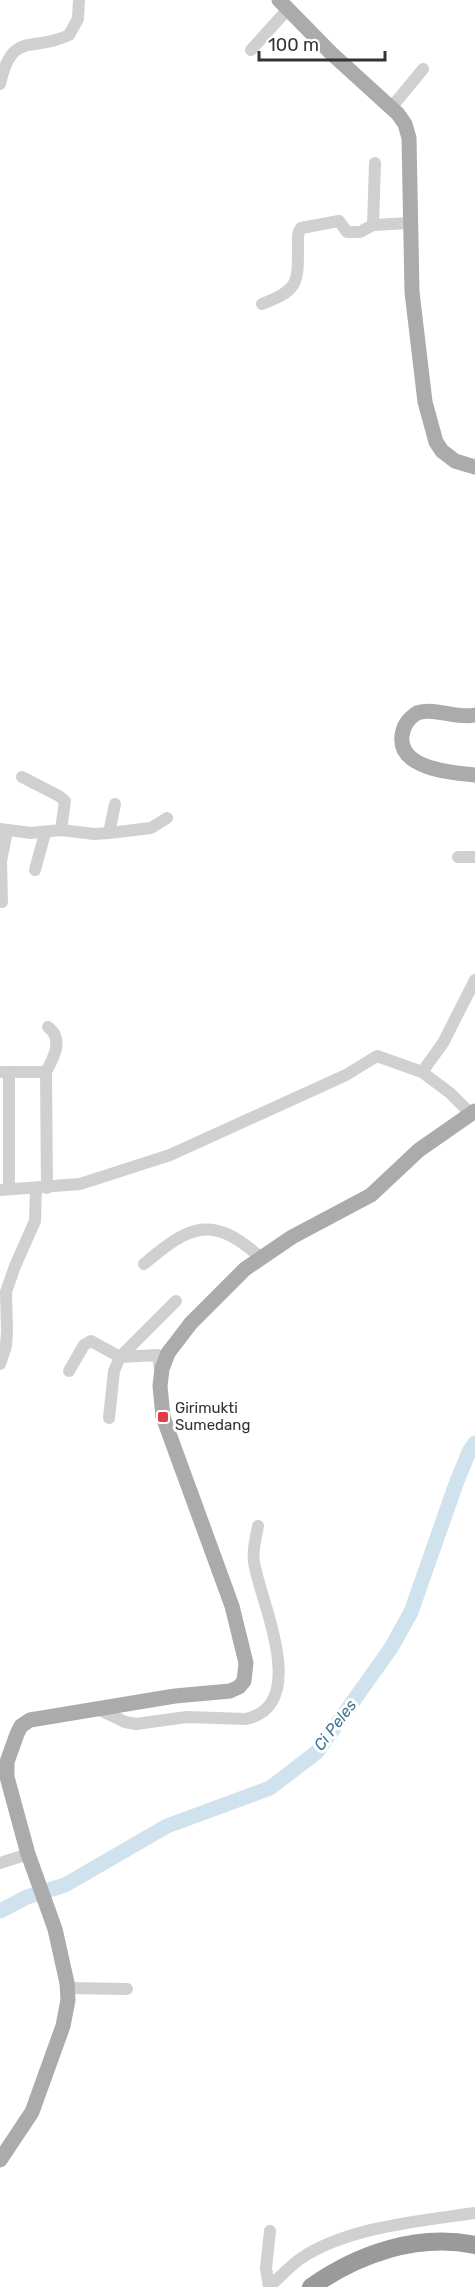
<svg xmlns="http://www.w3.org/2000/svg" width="475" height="2287" font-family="Rubik,sans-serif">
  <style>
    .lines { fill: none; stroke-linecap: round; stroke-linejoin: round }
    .river { stroke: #cfe2ee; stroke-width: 15 }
    .minor { stroke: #d0d0d0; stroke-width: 12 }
    .major { stroke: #ababab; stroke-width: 15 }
    .highway { stroke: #9a9a9a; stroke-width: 18 }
    .poi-dot { fill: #e63946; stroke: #fff; stroke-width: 2 }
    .labels { text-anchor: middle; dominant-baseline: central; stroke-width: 6; stroke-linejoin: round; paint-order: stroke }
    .poi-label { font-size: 15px; fill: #333; stroke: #fff; text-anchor: start }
    .water-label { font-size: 16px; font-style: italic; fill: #3f7597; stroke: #fff }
  </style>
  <rect width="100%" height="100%" fill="#fff"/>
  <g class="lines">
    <polyline class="river" points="0,1911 27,1897 65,1885 167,1826 270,1788 317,1752 391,1648 411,1612 457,1481 469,1452 475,1443"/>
    <g class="minor">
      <polyline points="251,50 288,9"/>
      <path d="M 0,84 C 12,29 33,53 69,35 L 78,19 L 79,0"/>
      <polyline points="391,108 423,69"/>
      <polyline points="373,225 375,163"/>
      <path d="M 262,304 C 299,290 298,283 298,246 C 298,239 297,233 301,228 L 339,221 L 347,232 L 360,232 L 373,225 L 410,223"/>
      <polyline points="22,777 59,796 65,801 61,830"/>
      <polyline points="0,829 31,833 61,830 94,834 109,833 151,828 167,818"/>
      <polyline points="109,833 115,804"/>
      <polyline points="458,857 475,857"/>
      <polyline points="35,870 45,833"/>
      <polyline points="2,902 1,861 7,831"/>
      <polyline points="0,1072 46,1072"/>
      <polyline points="422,1072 443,1043 475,980"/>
      <path d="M 47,1188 L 46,1072 C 54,1057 64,1039 48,1027"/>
      <polyline points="9,1189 9,1072"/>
      <polyline points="0,1190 80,1184 170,1155 346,1075 377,1056 422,1072 450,1093 471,1114"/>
      <path d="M 144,1264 C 190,1225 212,1214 260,1257"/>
      <polyline points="0,1364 6,1346 7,1331 6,1292 15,1266 35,1221 36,1188"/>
      <polyline points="69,1371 84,1345 91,1341 120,1357 158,1355 160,1370"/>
      <polyline points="109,1418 114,1371 120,1357 176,1301"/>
      <path d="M 98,1709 L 125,1722 L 136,1724 L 187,1717 L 246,1719 C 311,1704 260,1602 254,1562 C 252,1551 256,1537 258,1526"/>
      <polyline points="0,1863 28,1854"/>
      <polyline points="68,1988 127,1989"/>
      <path d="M 269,2287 C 279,2278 289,2267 300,2259 C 347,2227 420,2221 475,2213"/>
      <polyline points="269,2287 266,2268 270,2231"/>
    </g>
    <g class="major">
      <polyline points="279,0 331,53 398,114 405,124 409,138 412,292 425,402 436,442 442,451 455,461 475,467"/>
      <path d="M 475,715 C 456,719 436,707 417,713 C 409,718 403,726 402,736 C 398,769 453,773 475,775"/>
      <polyline points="0,2160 32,2112 63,2026 68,2000 67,1983 55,1929 28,1854 7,1777 7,1762 17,1734 21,1726 30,1720 175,1696 230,1691 239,1687 244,1681 246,1663 232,1606 163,1417 160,1386 162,1369 168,1353 191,1323 245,1269 292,1237 371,1195 419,1150 475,1111"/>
    </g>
    <path class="highway" d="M 311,2287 C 358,2254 417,2233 475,2245"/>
  </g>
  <rect class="poi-dot" x="157" y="1411" width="12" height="12" rx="3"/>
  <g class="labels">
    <g class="poi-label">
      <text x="175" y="1408">Girimukti<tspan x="175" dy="17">Sumedang</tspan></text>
    </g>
    <g class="water-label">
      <text transform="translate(335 1725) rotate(-53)">Ci Peles</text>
    </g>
  </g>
  <path d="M259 51v9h126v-9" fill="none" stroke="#333333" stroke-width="3"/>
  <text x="268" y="51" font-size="18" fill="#333333" stroke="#ffffff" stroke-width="4.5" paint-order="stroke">100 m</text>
</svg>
